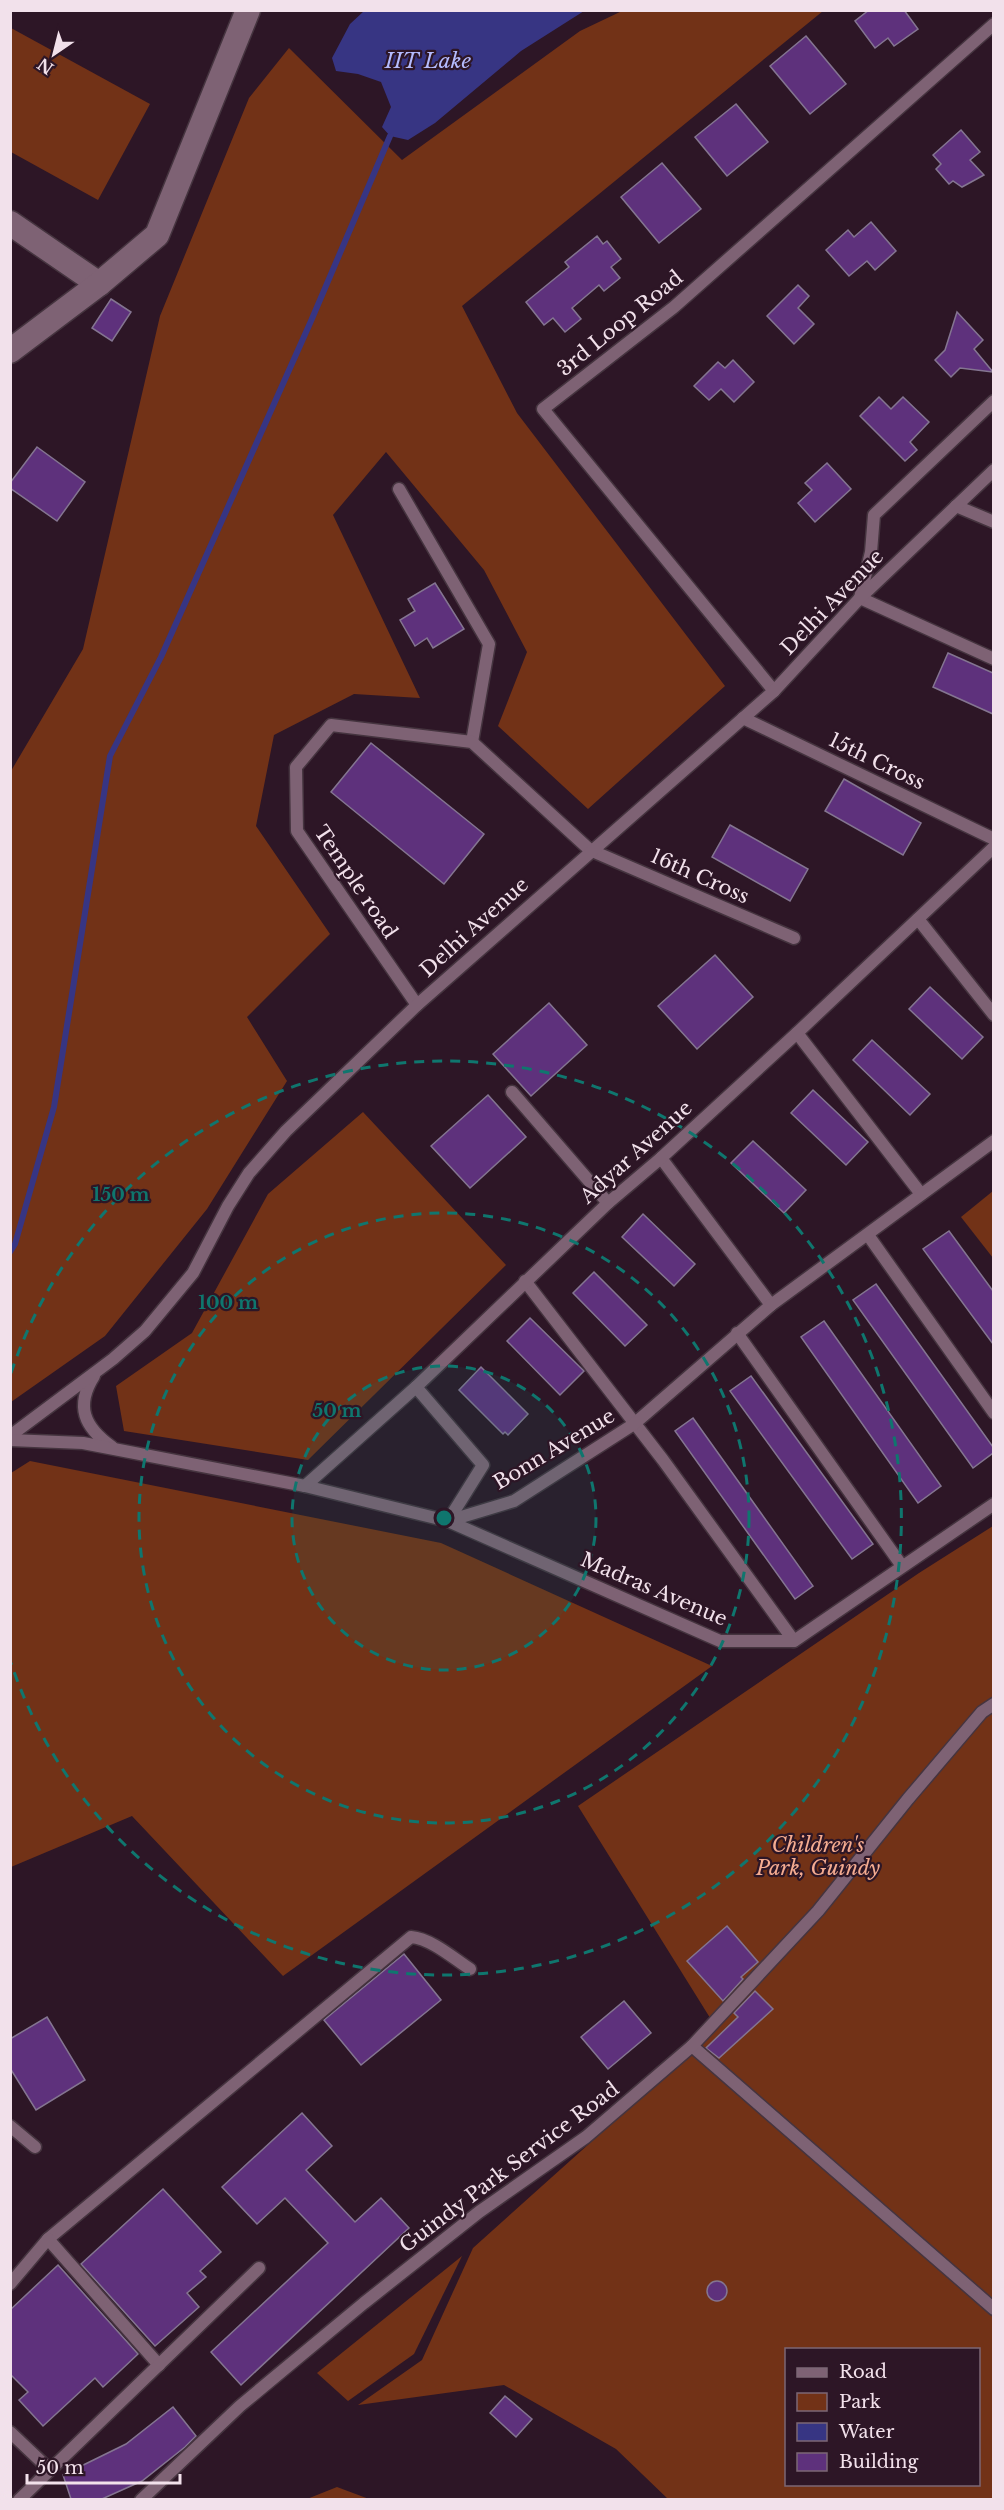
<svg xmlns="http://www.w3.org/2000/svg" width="1004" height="2510" font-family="'Libre Baskerville',serif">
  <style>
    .green { fill: #723217; fill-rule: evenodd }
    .water { fill: #373583 }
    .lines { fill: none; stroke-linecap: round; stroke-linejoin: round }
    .stream { stroke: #373583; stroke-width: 6 }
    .building { fill: #5e317c; stroke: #847591; stroke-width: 1.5 }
    .service-casing { stroke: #45343f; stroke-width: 15 }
    .minor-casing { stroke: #45343f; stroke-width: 27 }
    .service { stroke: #7e6274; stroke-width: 12 }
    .minor { stroke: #7e6274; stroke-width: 24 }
    .ring { fill: none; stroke: #0f766e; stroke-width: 3; stroke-dasharray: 10 8 }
    .labels { text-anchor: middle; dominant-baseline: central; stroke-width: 4.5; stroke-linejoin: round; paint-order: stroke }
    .street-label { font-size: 20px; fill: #f2e1eb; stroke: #2d1626 }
    .park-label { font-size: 20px; font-style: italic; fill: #f5ac91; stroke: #2d1626 }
    .water-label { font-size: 21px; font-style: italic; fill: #b4bbfe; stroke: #2d1626 }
    .centre { fill: #0f766e; stroke: #2d1626; stroke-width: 3 }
    .ring-label { font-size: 18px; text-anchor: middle; font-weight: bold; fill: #0f766e; stroke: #2d1626; stroke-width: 4.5; stroke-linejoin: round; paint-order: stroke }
  </style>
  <rect width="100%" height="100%" fill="#2d1626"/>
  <g class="green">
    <polygon points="622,11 823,11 462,306 517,413 725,686 588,809 498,726 527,652 484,570 386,452 333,515 420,698 354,694 274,735 256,826 330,934 247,1017 287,1081 207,1209 105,1336 11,1402 11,771 83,649 160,316 249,98 289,48 402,160 580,31"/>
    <polygon points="11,28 150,104 98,200 11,152"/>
    <polygon points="363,1112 506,1265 308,1460 124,1431 116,1386 192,1333 268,1194"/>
    <polygon points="993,1191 993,1258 961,1217"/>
    <polygon points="30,1461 441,1543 712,1666 283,1976 132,1816 11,1867 11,1473"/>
    <path d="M 993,1526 L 993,2499 L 668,2499 L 616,2449 L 504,2385 L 358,2405 L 422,2360 L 473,2248 L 717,2029 L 578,1806 L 919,1573 ZM 786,2350 L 978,2350 L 978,2484 L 786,2484 Z"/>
    <polygon points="462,2256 414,2354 348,2401 317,2373"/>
    <polygon points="337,2487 369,2499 307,2499"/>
  </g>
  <polygon class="water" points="364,11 364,10 584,11 521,51 435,123 408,140 390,136 382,127 391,107 381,82 358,74 336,71 332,58 350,24"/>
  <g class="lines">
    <polyline class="stream" points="10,1252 15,1244 54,1107 110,756 161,657 311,321 390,136"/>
  </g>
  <g class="building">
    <polygon points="869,10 904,10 918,29 894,46 888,38 875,48 855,21"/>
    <polygon points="806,36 846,84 810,114 770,66"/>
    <polygon points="736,104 768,142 727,176 695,137"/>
    <polygon points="961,130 980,152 970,160 984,175 962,187 953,181 949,184 936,169 941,164 933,155"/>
    <polygon points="662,163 701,209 659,243 621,197"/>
    <polygon points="871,222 896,251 875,270 867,261 849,276 826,250 848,230 854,237"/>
    <polygon points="597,236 603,244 607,241 621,259 611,267 620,278 604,291 599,285 572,308 581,319 565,332 553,318 544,325 526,302 569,267 565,262"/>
    <polygon points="798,285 809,296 798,308 814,324 794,344 767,316"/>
    <polygon points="111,299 131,312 112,341 92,328"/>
    <polygon points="957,312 983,340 974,349 993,372 960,368 951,377 935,360 945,350"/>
    <polygon points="733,360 754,382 734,402 721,389 709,400 694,386 718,362 725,368"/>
    <polygon points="879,397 891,409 903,397 929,422 910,442 917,450 905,461 860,416"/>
    <polygon points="37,447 85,482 57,521 10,488 10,483"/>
    <polygon points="827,463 851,489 815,522 798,503 812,490 805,483"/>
    <polygon points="435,583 464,629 433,648 427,638 415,646 400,620 415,611 408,599"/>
    <polygon points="948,653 993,673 993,714 933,687"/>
    <polygon points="371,743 484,834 444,884 331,792"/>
    <polygon points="844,779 921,823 903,855 825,811"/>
    <polygon points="730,825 808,869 790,901 712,857"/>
    <polygon points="715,955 753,997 697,1049 658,1006"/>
    <polygon points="930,987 983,1037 962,1059 909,1009"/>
    <polygon points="549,1003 587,1045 531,1096 493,1054"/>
    <polygon points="872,1040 930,1094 910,1115 853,1060"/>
    <polygon points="813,1090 868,1142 846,1165 791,1113"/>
    <polygon points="488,1095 526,1137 470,1188 431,1146"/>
    <polygon points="753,1141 806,1190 784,1213 731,1163"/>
    <polygon points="643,1214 695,1264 674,1286 622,1237"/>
    <polygon points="949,1231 993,1291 993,1344 923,1249"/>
    <polygon points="594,1272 647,1325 625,1346 573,1293"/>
    <polygon points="876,1284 993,1447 993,1453 973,1468 853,1300"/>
    <polygon points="530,1318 584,1371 560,1395 507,1341"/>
    <polygon points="824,1321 941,1486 918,1503 801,1337"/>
    <polygon points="481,1367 528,1414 508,1435 505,1432 503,1434 459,1390"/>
    <polygon points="751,1376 873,1544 852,1559 730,1391"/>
    <polygon points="693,1418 813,1586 795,1599 675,1431"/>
    <polygon points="727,1926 758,1962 741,1977 743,1979 723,2001 687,1961"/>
    <polygon points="404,1954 441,2000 361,2065 324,2020"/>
    <polygon points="755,1991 773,2009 719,2058 706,2048 738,2017 734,2013"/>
    <polygon points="624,2001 651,2033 608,2069 581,2037"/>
    <polygon points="47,2017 85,2080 36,2110 10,2068 10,2039"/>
    <polygon points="302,2113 332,2146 306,2170 355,2222 381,2198 409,2228 241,2385 211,2352 328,2243 285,2198 257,2224 222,2187"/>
    <polygon points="163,2189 221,2252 200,2271 206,2277 187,2293 199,2307 155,2346 81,2264"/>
    <polygon points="58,2265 138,2354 103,2387 95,2378 43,2426 19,2400 28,2392 10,2374 10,2310"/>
    <circle cx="717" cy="2291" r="10"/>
    <polygon points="505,2396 532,2419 516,2437 490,2413"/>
    <polygon points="173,2407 196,2436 185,2447 142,2481 102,2499 71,2499 63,2475 126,2444"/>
  </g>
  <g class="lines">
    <g class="service-casing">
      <g id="service">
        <polyline points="994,401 874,515 871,552 860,598 994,659"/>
        <polyline points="399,489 489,644 472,742"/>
        <polyline points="956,506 994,522"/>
        <polyline points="774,691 543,409 674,307 994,24"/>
        <polyline points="743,718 994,839"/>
        <polyline points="918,919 994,1015"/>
        <polyline points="417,1005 297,831 296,767 331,725 472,742 590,850 794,938"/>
        <polyline points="797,1033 921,1194"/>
        <polyline points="512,1092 608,1203"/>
        <polyline points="661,1158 771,1305"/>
        <polyline points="868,1235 994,1413"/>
        <polyline points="525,1281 663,1460 794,1641"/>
        <polyline points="737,1333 902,1566"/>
        <path d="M 94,1376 C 75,1406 84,1427 112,1447"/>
        <polyline points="416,1387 483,1465 448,1521 720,1641 794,1641 994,1504"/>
        <polyline points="10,1436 113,1359 145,1331 193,1273 228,1206 249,1173 286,1131 417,1005 774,691 860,598 994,470"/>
        <polyline points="10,1440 83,1443 305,1486 448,1521 514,1501 634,1424 771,1305 994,1141"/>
        <polyline points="305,1486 416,1387 608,1203 661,1158 797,1033 994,847"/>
        <polyline points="692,2046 994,2309"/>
        <polyline points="10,2126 35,2147"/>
        <path d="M 48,2239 L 411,1937 C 432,1939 453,1958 470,1969"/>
        <polyline points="10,2284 48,2239 159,2365"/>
        <polyline points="10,2432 49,2469"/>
        <polyline points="19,2500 259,2268"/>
        <polyline points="141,2500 240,2406 364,2303 479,2212 586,2137 692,2046 818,1911 908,1799 982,1712 994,1704"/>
      </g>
    </g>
    <g class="minor-casing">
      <g id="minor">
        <polyline points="10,223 99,284"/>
        <polyline points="10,351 99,284 157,235 248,10"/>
      </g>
    </g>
    <use href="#service" class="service"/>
    <use href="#minor" class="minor"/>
  </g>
  <circle cx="444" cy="1518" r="152" fill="#0f766e" fill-opacity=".12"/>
  <g class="ring">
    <circle cx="444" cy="1518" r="152"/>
    <circle cx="444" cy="1518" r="305"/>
    <path d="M11 1373A457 457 0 1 1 11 1663"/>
  </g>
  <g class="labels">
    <g class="street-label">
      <text transform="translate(620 323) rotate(-39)">3rd Loop Road</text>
      <text transform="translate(832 602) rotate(-46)">Delhi Avenue</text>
      <text transform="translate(877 761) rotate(26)">15th Cross</text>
      <text transform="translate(700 876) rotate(24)">16th Cross</text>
      <text transform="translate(356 882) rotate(56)">Temple road</text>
      <text transform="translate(474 927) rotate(-42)">Delhi Avenue</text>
      <text transform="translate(636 1152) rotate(-42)">Adyar Avenue</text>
      <text transform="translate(554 1449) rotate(-31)">Bonn Avenue</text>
      <text transform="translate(654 1589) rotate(23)">Madras Avenue</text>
      <text transform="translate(509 2167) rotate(-37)">Guindy Park Service Road</text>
    </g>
    <g class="park-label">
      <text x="818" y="1845">Children's<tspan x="818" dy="23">Park, Guindy</tspan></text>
    </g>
    <g class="water-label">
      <text x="428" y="61">IIT Lake</text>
    </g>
  </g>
  <circle cx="444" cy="1518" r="9" class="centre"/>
  <g class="ring-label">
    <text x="121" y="1201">150 m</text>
    <text x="228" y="1309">100 m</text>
    <text x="337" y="1417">50 m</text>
  </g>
  <rect width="1004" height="2510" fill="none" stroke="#f2e1eb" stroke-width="24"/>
  <rect x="785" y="2348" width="195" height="138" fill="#2d1626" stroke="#7c6775" stroke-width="1.5"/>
  <rect x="797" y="2368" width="30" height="9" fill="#7e6274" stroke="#7c6775" stroke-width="1.5"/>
  <text x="839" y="2378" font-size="18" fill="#f2e1eb">Road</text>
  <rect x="797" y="2393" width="30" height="18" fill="#723217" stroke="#7c6775" stroke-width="1.5"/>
  <text x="839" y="2408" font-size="18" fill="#f2e1eb">Park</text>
  <rect x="797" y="2423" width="30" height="18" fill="#373583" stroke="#7c6775" stroke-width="1.5"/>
  <text x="839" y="2438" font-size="18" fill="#f2e1eb">Water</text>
  <rect x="797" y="2453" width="30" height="18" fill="#5e317c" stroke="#7c6775" stroke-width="1.5"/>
  <text x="839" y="2468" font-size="18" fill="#f2e1eb">Building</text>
  <g transform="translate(54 54) rotate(215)" stroke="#2d1626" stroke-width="4.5" paint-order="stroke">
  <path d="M0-4.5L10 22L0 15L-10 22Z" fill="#f2e1eb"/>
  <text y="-9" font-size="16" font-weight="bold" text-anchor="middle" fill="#f2e1eb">N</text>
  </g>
  <path d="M27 2474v9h153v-9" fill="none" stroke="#f2e1eb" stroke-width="3"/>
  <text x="36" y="2474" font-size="18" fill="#f2e1eb" stroke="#2d1626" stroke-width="4.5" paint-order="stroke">50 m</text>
</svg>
